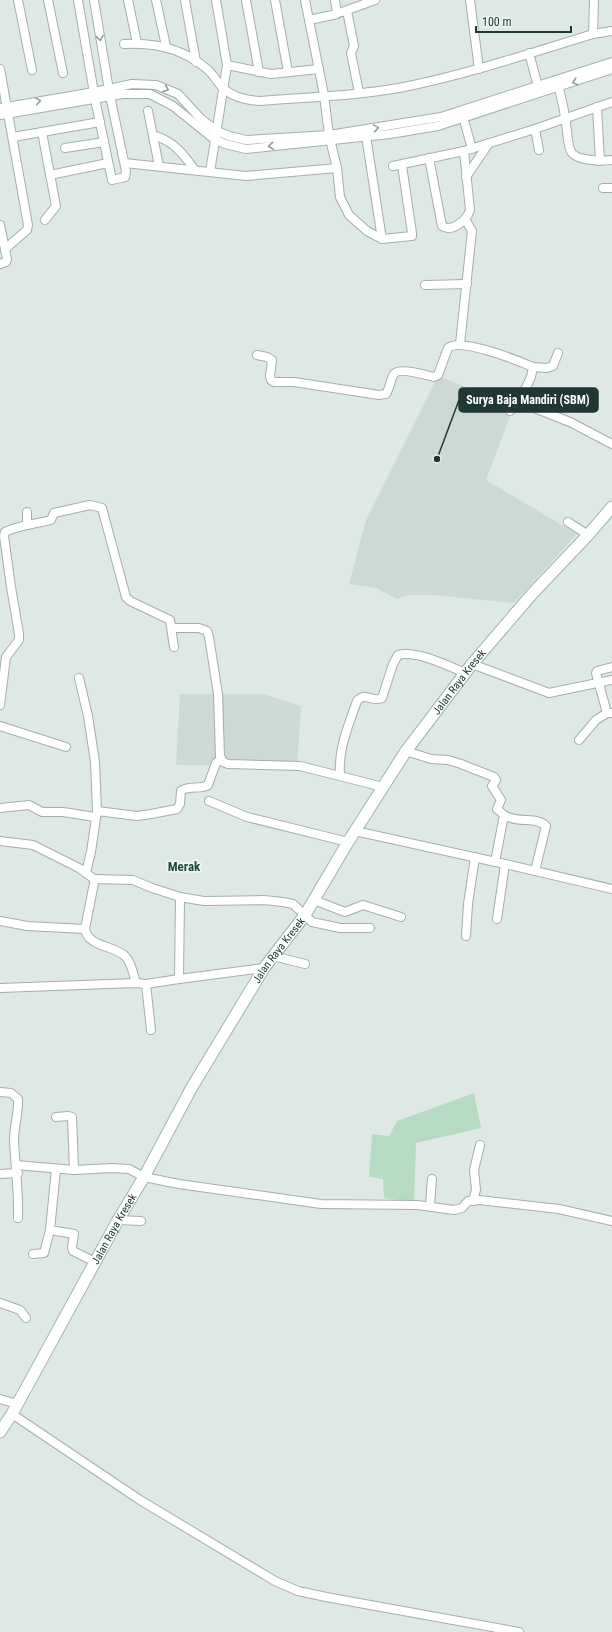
<svg xmlns="http://www.w3.org/2000/svg" width="612" height="1632" font-family="'Roboto Condensed',sans-serif">
  <style>
    .built { fill: #ccd9d4 }
    .green { fill: #b7dac3 }
    .lines { fill: none; stroke-linecap: round; stroke-linejoin: round }
    .street-casing { stroke: #a1b0ac; stroke-width: 10 }
    .secondary-casing { stroke: #9db4ae; stroke-width: 13 }
    .street { stroke: #fff; stroke-width: 8 }
    .secondary { stroke: #fff; stroke-width: 11 }
    .oneway { stroke: #909c9a }
    .labels { text-anchor: middle; dominant-baseline: central; stroke-width: 3.5; stroke-linejoin: round; paint-order: stroke }
    .street-label { font-size: 11px; fill: #203834; stroke: #eef6f3 }
    .quarter-label { font-size: 13px; font-weight: bold; fill: #1d4942; stroke: #eef6f3 }
    .leader { fill: none; stroke: #203834; stroke-width: 1.5 }
    .callout-dot { fill: #203834; stroke: #eef6f3; stroke-width: 1.5 }
    .callout { fill: #203834; stroke: #203834; stroke-width: 1.5 }
    .callout-label { font-size: 12px; text-anchor: middle; font-weight: bold; fill: #fff }
  </style>
  <rect width="100%" height="100%" fill="#dee9e5"/>
  <g class="built">
    <polygon points="438,376 514,406 486,480 577,534 514,603 432,595 408,595 397,599 376,588 349,584 366,520"/>
    <polygon points="180,694 263,694 301,706 297,766 176,765"/>
  </g>
  <polygon class="green" points="474,1093 481,1128 416,1143 414,1202 384,1198 383,1179 369,1177 372,1134 389,1136 397,1121"/>
  <g class="lines">
    <g class="street-casing">
      <g id="street">
        <polyline points="18,0 32,70"/>
        <polyline points="48,0 63,73"/>
        <polyline points="78,0 95,99 112,180 125,177 126,171 110,96 94,0"/>
        <polyline points="128,0 137,43"/>
        <polyline points="156,0 166,46"/>
        <polyline points="185,0 196,62"/>
        <polyline points="246,0 259,72"/>
        <polyline points="275,0 288,72"/>
        <polyline points="305,0 324,95 329,135 337,168 340,197 349,215 367,231 382,239 412,236 412,233 402,165"/>
        <polyline points="470,0 479,69"/>
        <polyline points="594,0 593,34 612,31"/>
        <polyline points="347,11 354,46 351,53 359,93"/>
        <polyline points="342,12 375,0"/>
        <polyline points="309,20 337,14 335,0"/>
        <path d="M 124,44 C 154,42 184,49 207,69 C 213,74 217,82 223,88 C 232,97 246,100 259,101 C 307,97 356,96 404,87 C 468,74 531,53 593,34"/>
        <polyline points="529,53 539,90"/>
        <polyline points="227,65 271,74 319,69"/>
        <polyline points="0,69 28,225 27,230 5,249"/>
        <path d="M 557,82 C 563,101 566,120 568,140 C 569,144 569,151 573,154 C 580,161 603,161 612,160"/>
        <polyline points="597,107 600,161"/>
        <polyline points="0,108 94,92 132,84 156,85 178,94 201,119 217,131 229,136 246,140 329,135 441,117 612,62"/>
        <polyline points="148,111 159,166"/>
        <polyline points="462,113 472,149"/>
        <polyline points="0,115 123,94 150,94 173,106 214,139 225,144 246,149 390,134 438,126 612,69"/>
        <polyline points="535,129 539,150"/>
        <polyline points="42,132 56,206 45,220"/>
        <path d="M 153,135 C 175,142 182,153 195,170"/>
        <polyline points="366,136 382,239"/>
        <polyline points="13,137 100,122"/>
        <polyline points="65,148 104,142"/>
        <path d="M 429,158 L 442,226 C 452,233 467,220 470,210 L 464,151"/>
        <polyline points="125,163 246,176 337,168"/>
        <polyline points="393,166 464,151 535,129 612,102"/>
        <polyline points="210,172 227,65 216,0"/>
        <polyline points="50,175 108,163"/>
        <polyline points="466,177 489,143"/>
        <polyline points="603,188 612,188"/>
        <polyline points="0,225 7,259 6,262 0,264"/>
        <polyline points="425,285 467,284"/>
        <polyline points="460,344 472,231 465,219"/>
        <path d="M 257,355 L 267,357 L 272,360 L 270,376 L 271,380 L 274,382 L 294,382 L 379,395 L 386,394 C 390,388 390,380 394,374 C 399,367 426,375 434,377 L 438,375 L 448,348 C 460,337 519,361 533,367 L 531,377 L 519,402 L 570,422 L 612,444"/>
        <polyline points="533,367 547,368 553,366 558,353"/>
        <polyline points="510,411 519,402"/>
        <polyline points="27,512 27,525"/>
        <polyline points="568,522 588,535"/>
        <polyline points="172,628 199,628 207,631 209,637 218,694 220,756 223,762 228,764 300,766 383,787"/>
        <polyline points="472,664 549,693 612,680"/>
        <polyline points="612,667 597,671 596,673 607,713 612,713"/>
        <polyline points="79,678 88,716 95,762 97,811 91,852 86,872"/>
        <path d="M 0,705 L 6,657 L 19,640 L 19,634 L 11,587 L 4,536 L 5,532 C 19,525 36,524 51,520 L 54,513 L 90,505 L 102,508 L 126,597 L 130,601 L 170,620 L 174,647"/>
        <polyline points="0,726 66,747"/>
        <polyline points="579,740 596,720 607,713"/>
        <polyline points="406,751 431,759 448,760 461,764 494,777 496,780 492,786 501,800 497,809 504,815 495,862"/>
        <path d="M 340,776 C 338,748 348,727 357,701 C 365,691 373,703 382,698 L 393,664 L 398,655 C 416,650 449,666 465,673"/>
        <polyline points="209,801 247,817 348,842"/>
        <polyline points="0,808 29,805 42,812 63,812 95,817"/>
        <path d="M 97,811 L 137,816 L 151,814 L 177,809 L 180,804 L 181,791 C 189,785 200,790 208,785 L 216,763 L 221,759"/>
        <path d="M 504,815 C 518,824 536,816 546,826 L 535,871"/>
        <polyline points="355,831 505,864 612,889"/>
        <path d="M 0,841 L 33,845 L 79,868 L 94,879 L 94,883 L 85,929 C 88,947 113,945 125,956 C 132,963 133,974 136,983"/>
        <polyline points="94,879 133,880 152,888 180,897 204,901 264,900 283,902 293,904 312,922 340,928 370,928"/>
        <polyline points="314,900 345,912 363,905 401,917"/>
        <polyline points="497,919 505,864"/>
        <polyline points="0,921 27,926 85,929"/>
        <polyline points="466,936 468,904 475,857"/>
        <polyline points="273,956 305,964"/>
        <polyline points="179,979 180,897"/>
        <polyline points="146,984 151,1030"/>
        <polyline points="0,988 136,983 146,984 179,979 264,968"/>
        <path d="M 0,1092 L 11,1093 L 18,1099 C 19,1112 14,1126 14,1139 C 15,1166 19,1191 18,1218"/>
        <polyline points="56,1117 68,1116 72,1117 74,1170"/>
        <polyline points="16,1165 74,1170 112,1168 129,1169 144,1177 179,1184 321,1204 417,1205 454,1210 462,1208 468,1201 479,1200 559,1209 612,1221"/>
        <polyline points="56,1169 50,1230 74,1234 72,1247 73,1251 95,1262"/>
        <polyline points="0,1174 18,1173"/>
        <polyline points="473,1201 476,1190 474,1170 480,1145"/>
        <polyline points="430,1205 432,1179"/>
        <polyline points="118,1220 141,1221"/>
        <polyline points="33,1254 44,1253 50,1230"/>
        <polyline points="0,1303 20,1310 26,1318"/>
        <polyline points="0,1399 17,1404"/>
        <polyline points="12,1414 140,1500 275,1581 298,1591 326,1597 519,1632"/>
      </g>
    </g>
    <g class="secondary-casing">
      <g id="secondary">
        <path id="s1" d="M 0,1432 L 12,1414 L 118,1220 L 144,1177 L 192,1087 L 264,968 L 305,915 L 348,842 L 406,751 L 472,664 L 532,594 L 588,535 L 612,507"/>
      </g>
    </g>
    <use href="#street" class="street"/>
    <use href="#secondary" class="secondary"/>
  </g>
  <defs><path id="oneway-chevron" d="M-2-3.5L2.5 0L-2 3.5" fill="none" stroke-width="1.6" stroke-linecap="round" stroke-linejoin="round"/></defs>
  <g class="oneway">
    <use href="#oneway-chevron" transform="translate(100 38) rotate(81)"/>
    <use href="#oneway-chevron" transform="translate(575 82) rotate(161)"/>
    <use href="#oneway-chevron" transform="translate(166 89) rotate(23)"/>
    <use href="#oneway-chevron" transform="translate(38 101) rotate(-9)"/>
    <use href="#oneway-chevron" transform="translate(376 128) rotate(-9)"/>
    <use href="#oneway-chevron" transform="translate(271 146) rotate(174)"/>
  </g>
  <g class="labels">
    <g class="street-label">
      <text stroke="none"><textPath href="#s1" startOffset="881">Jalan Raya Kresek</textPath></text>
      <text stroke="none"><textPath href="#s1" startOffset="557">Jalan Raya Kresek</textPath></text>
      <text stroke="none"><textPath href="#s1" startOffset="233">Jalan Raya Kresek</textPath></text>
    </g>
    <g class="quarter-label">
      <text x="184" y="866">Merak</text>
    </g>
  </g>
  <path class="leader" d="M437 459L459 400"/>
  <circle class="callout-dot" cx="437" cy="459" r="4"/>
  <rect class="callout" x="459" y="388" width="139" height="24" rx="4"/>
  <g class="callout-label">
    <text x="528" y="404">Surya Baja Mandiri (SBM)</text>
  </g>
  <path d="M476 26v6h95v-6" fill="none" stroke="#203834" stroke-width="2"/>
  <text x="482" y="26" font-size="12" fill="#203834" stroke="#eef6f3" stroke-width="3" paint-order="stroke">100 m</text>
</svg>
